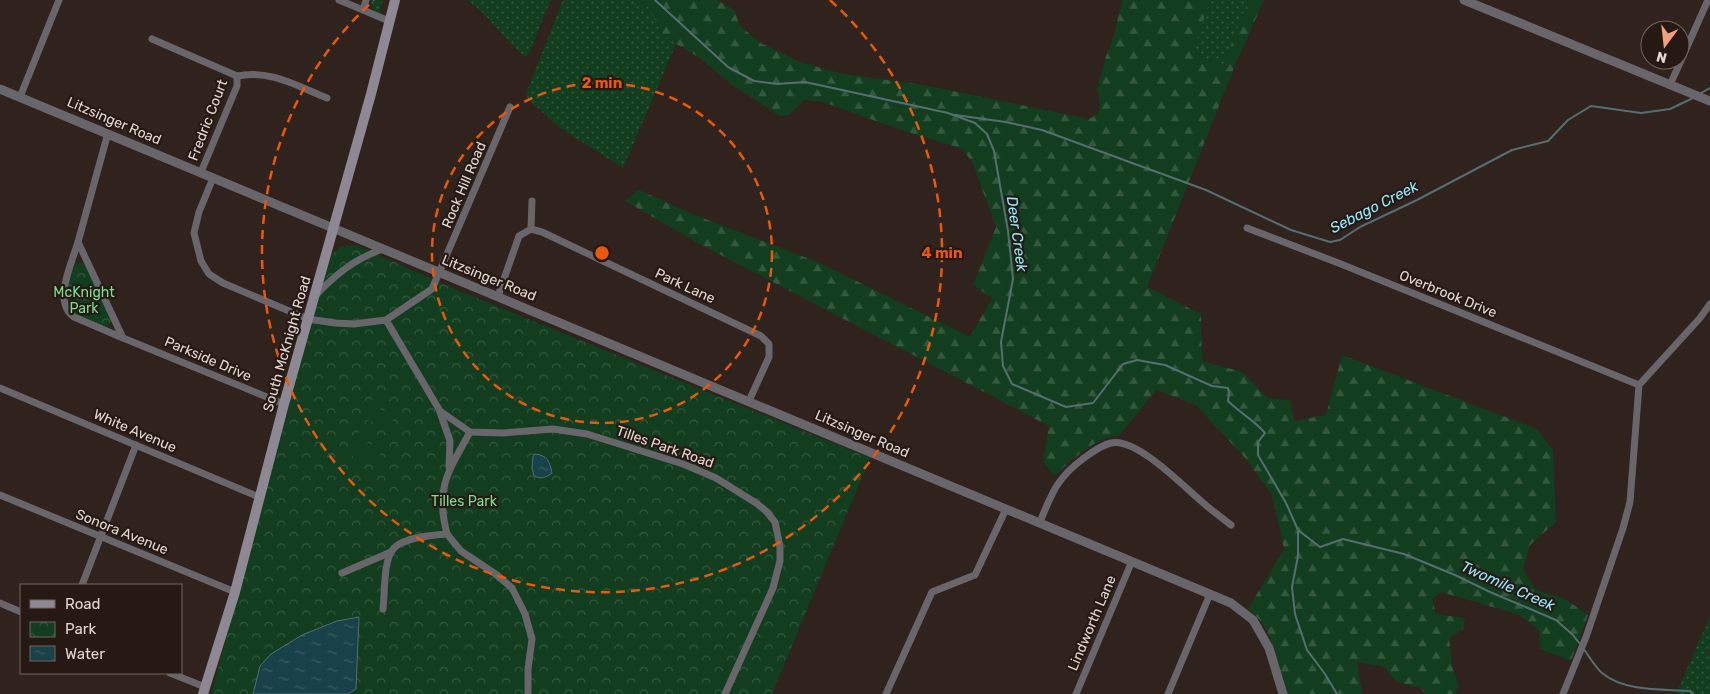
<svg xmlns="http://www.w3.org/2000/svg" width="1710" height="694" font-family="Rubik,sans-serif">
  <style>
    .grass { fill: url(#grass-dots) }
    .forest { fill: url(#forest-firs) }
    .park { fill: url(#park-crowns) }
    .pitch { fill: #123d1e }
    .water { fill: url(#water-ripples); stroke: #556e72 }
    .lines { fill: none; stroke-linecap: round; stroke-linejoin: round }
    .stream { stroke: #556e72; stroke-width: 2 }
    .minor { stroke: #68656b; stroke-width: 7 }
    .tertiary { stroke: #68656b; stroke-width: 9 }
    .secondary { stroke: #8d8893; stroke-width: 10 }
    .ring { fill: none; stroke: #e8590c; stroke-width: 2.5; stroke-dasharray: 9 6 }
    .labels { text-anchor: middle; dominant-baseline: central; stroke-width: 4.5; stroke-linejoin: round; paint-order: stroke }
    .street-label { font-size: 14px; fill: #e1d7d3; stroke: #261913 }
    .park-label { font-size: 14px; fill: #7bdf90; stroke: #261913 }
    .water-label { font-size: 15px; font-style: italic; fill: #92eafc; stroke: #261913 }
    .centre { fill: #e8590c; stroke: #261913; stroke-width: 2.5 }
    .ring-label { font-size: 15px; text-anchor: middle; font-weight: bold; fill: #e8590c; stroke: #261913; stroke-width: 4.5; stroke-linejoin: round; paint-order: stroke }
  </style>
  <defs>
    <pattern id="grass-dots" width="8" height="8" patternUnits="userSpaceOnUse" patternTransform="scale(1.25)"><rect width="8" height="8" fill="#123d1e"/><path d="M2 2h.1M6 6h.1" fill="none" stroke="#34583e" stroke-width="1.8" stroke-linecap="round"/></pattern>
    <pattern id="forest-firs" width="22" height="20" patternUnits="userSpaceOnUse" patternTransform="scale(1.25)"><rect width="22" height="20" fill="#123d1e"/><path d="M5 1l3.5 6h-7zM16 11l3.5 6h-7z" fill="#34583e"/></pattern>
    <pattern id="park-crowns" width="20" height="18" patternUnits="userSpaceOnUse" patternTransform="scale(1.25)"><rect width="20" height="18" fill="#123d1e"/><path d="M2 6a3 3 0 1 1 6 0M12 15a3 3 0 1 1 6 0" fill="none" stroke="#34583e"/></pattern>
    <pattern id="water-ripples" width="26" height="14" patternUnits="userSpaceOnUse" patternTransform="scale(1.25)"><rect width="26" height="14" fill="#194149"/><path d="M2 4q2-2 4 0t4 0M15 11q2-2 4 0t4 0" fill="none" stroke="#3a5c62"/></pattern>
  </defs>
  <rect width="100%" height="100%" fill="#30221c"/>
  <g class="grass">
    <path d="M 371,0 L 383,0 L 379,13 C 373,11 370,7 371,0 Z"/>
    <polygon points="467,0 551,0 528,56 523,56 480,10"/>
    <polygon points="563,0 635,0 650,8 662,34 676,44 623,168 560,128 528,99 526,93"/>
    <polygon points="1210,0 1249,0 1223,65 1192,53"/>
    <polygon points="1710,616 1710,694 1676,694"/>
  </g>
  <path class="forest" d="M 635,0 L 717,0 L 734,10 L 740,26 L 761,43 L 800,62 L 843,74 L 924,85 L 1089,119 L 1099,113 L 1100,105 L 1097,87 L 1105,59 L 1114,34 L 1122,2 L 1121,0 L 1210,0 L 1193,53 L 1223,65 L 1249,0 L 1264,0 L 1234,68 L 1147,287 L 1201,314 L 1202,361 L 1242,372 L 1268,398 L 1290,400 L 1294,421 L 1326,415 L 1342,355 L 1537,429 L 1553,450 L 1556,522 L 1530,545 L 1523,570 L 1536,590 L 1565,599 L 1588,615 L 1571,661 L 1540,649 L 1539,631 L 1520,615 L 1441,592 L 1432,599 L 1436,614 L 1465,618 L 1463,629 L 1449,638 L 1452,666 L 1459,686 L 1455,694 L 1426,694 L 1420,688 L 1396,682 L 1384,667 L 1357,662 L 1362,694 L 1287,694 L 1269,635 L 1260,620 L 1248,609 L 1284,549 L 1272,495 L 1245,458 L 1196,405 L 1156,390 L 1119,436 C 1095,436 1071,462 1054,476 L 1043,461 L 1049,426 L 696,242 L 625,201 L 639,190 L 690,213 L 820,263 L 970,337 L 992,298 L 973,285 L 996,227 L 973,164 L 963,149 L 901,130 L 823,102 L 804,100 L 789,115 L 779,116 L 771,110 L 732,85 L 700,58 L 676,44 L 662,34 L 650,8 Z"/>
  <g class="park">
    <polygon points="356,245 457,290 870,458 772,694 211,694 288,411 305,330 329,257 340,247"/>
    <path d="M 78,263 L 82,263 L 86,266 L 112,321 L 106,327 C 91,325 67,314 66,296 C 65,287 71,275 74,266 Z"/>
  </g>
  <g class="pitch">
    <polygon points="374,395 384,399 375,423 365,419"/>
    <polygon points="388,401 399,405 390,429 379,425"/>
    <polygon points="359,432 370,436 361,460 350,455"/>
    <polygon points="374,438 385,442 375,466 365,461"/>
  </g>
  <g class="water">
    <path d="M 535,454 C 547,455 550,462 552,473 C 546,478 541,479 534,476 L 532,468 L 533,456 Z"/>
    <polygon points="359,617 356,689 348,694 253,694 260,666 271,654 302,635 337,621"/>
  </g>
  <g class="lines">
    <g class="stream">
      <path d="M 655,0 L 728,67 L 754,81 L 777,84 L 805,82 L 948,113 L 975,123 L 987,134 L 994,151 L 1008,231 L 1013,279 L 1001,342 L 1003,366 L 1012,384 L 1066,407 L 1093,403 L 1123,364 L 1137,360 L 1165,365 L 1212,386 L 1228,388 L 1229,393 L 1228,401 C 1239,412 1255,421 1265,433 L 1258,442 L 1258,455 L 1286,503 L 1298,530 L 1298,556 L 1292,587 L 1295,614 L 1307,650 L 1325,674 L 1337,694"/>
      <polyline points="1701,93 1710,88"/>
      <polyline points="955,115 1006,122 1042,130 1206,190 1291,230 1330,242 1340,240 1360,227 1417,200 1512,150 1548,141 1568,120 1591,106 1641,113 1670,109 1693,98"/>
      <polyline points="1298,530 1320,547 1343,539 1404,554 1455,575 1490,592 1556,620 1573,635 1580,644"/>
      <path d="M 1583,648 C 1589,656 1595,667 1602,673 C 1625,692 1662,689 1690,691 L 1693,694"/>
    </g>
    <g class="minor">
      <polyline points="339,0 363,10"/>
      <polyline points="366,0 363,10 389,21"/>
      <polyline points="152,39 237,76 237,86 201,172"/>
      <path d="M 237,76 C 269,69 297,86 327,98"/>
      <polyline points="1670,85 1708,0"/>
      <polyline points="20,97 59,0"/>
      <polyline points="108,133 78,242 123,338 284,404"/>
      <polyline points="213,178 199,212 194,233 201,261 209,274 223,283 308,319 335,323 354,324 386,320 432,289 510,107"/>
      <polyline points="1247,228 1341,264 1639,385"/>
      <polyline points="531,229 532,201"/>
      <path d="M 78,242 C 72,263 52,302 74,317 L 123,338"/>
      <path d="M 316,295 C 336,274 356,258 383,249"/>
      <polyline points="498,296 519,236 531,229 542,232 761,336 769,344 769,357 749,401"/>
      <polyline points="386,320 440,411 470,432 503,433 553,429 587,434 683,464 716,478 756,503 766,511 775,522 780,547 780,561 773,588 725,694"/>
      <polyline points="0,388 259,497"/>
      <polyline points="440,412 450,441 449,467"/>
      <polyline points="0,495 235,592"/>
      <path d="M 1040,522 C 1052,492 1058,477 1084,458 C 1092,452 1102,445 1111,443 C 1136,437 1183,486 1201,501 C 1211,510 1221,517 1231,525"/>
      <polyline points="447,534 461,551 497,575 512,588 525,614 532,639 528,669 528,694"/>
      <polyline points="342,573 391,552"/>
      <polyline points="82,585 136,445"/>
      <polyline points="0,603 21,612"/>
      <path d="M 383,609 C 385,593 383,559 394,548 C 405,537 433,535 447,534 C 435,488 448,472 470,432"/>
      <polyline points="170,673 205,687"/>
      <polyline points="886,694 932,592 975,575 1006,509"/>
      <polyline points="1076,694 1132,561"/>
      <polyline points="1168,694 1210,594"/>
      <polyline points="1563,694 1586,637 1623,528 1630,502 1639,385 1700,318 1710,304"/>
    </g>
    <g class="tertiary">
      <polyline points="1464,0 1710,101"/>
      <polyline points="0,89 1231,603 1253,620 1269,648 1283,694"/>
    </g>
    <polyline class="secondary" points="203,694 235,592 284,404 371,94 395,0"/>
  </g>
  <g class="ring">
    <circle cx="602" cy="253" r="170"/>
    <path d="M830 0A340 340 0 1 1 374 0"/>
  </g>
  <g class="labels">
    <g class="street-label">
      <text transform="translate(208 120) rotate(-69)">Fredric Court</text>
      <text transform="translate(114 121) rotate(23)">Litzsinger Road</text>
      <text transform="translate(464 185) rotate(-67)">Rock Hill Road</text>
      <text transform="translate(489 278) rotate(22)">Litzsinger Road</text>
      <text transform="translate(685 286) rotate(25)">Park Lane</text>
      <text transform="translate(1448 294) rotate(22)">Overbrook Drive</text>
      <text transform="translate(287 344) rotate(-74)">South McKnight Road</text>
      <text transform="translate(208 359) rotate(23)">Parkside Drive</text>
      <text transform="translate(135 431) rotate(23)">White Avenue</text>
      <text transform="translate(862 434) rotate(23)">Litzsinger Road</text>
      <text transform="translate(665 447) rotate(19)">Tilles Park Road</text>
      <text transform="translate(122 532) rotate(22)">Sonora Avenue</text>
      <text transform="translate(1092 623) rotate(-67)">Lindworth Lane</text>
    </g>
    <g class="park-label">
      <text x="84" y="292">McKnight<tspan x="84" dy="16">Park</tspan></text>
      <text x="464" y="501">Tilles Park</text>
    </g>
    <g class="water-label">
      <text transform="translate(1374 207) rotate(-27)">Sebago Creek</text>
      <text transform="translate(1017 234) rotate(82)">Deer Creek</text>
      <text transform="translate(1508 586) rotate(24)">Twomile Creek</text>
    </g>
  </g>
  <circle cx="602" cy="253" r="8" class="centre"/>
  <g class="ring-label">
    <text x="602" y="88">2 min</text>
    <text x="942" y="258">4 min</text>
  </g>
  <rect x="20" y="584" width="162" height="90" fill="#261913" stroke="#716560"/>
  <rect x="30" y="600" width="25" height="8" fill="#8d8893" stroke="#716560"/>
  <text x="65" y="609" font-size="15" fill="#e1d7d3">Road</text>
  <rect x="30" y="622" width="25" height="15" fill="url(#park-crowns)" stroke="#716560"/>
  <text x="65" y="634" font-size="15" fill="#e1d7d3">Park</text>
  <rect x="30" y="646" width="25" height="15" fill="url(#water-ripples)" stroke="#716560"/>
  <text x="65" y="659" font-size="15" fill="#e1d7d3">Water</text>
  <g transform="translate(1665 45) rotate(195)"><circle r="24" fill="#261913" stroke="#716560"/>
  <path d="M0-4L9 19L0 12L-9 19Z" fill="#f1a17c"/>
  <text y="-8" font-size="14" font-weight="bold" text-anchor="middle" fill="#e1d7d3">N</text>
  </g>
</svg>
